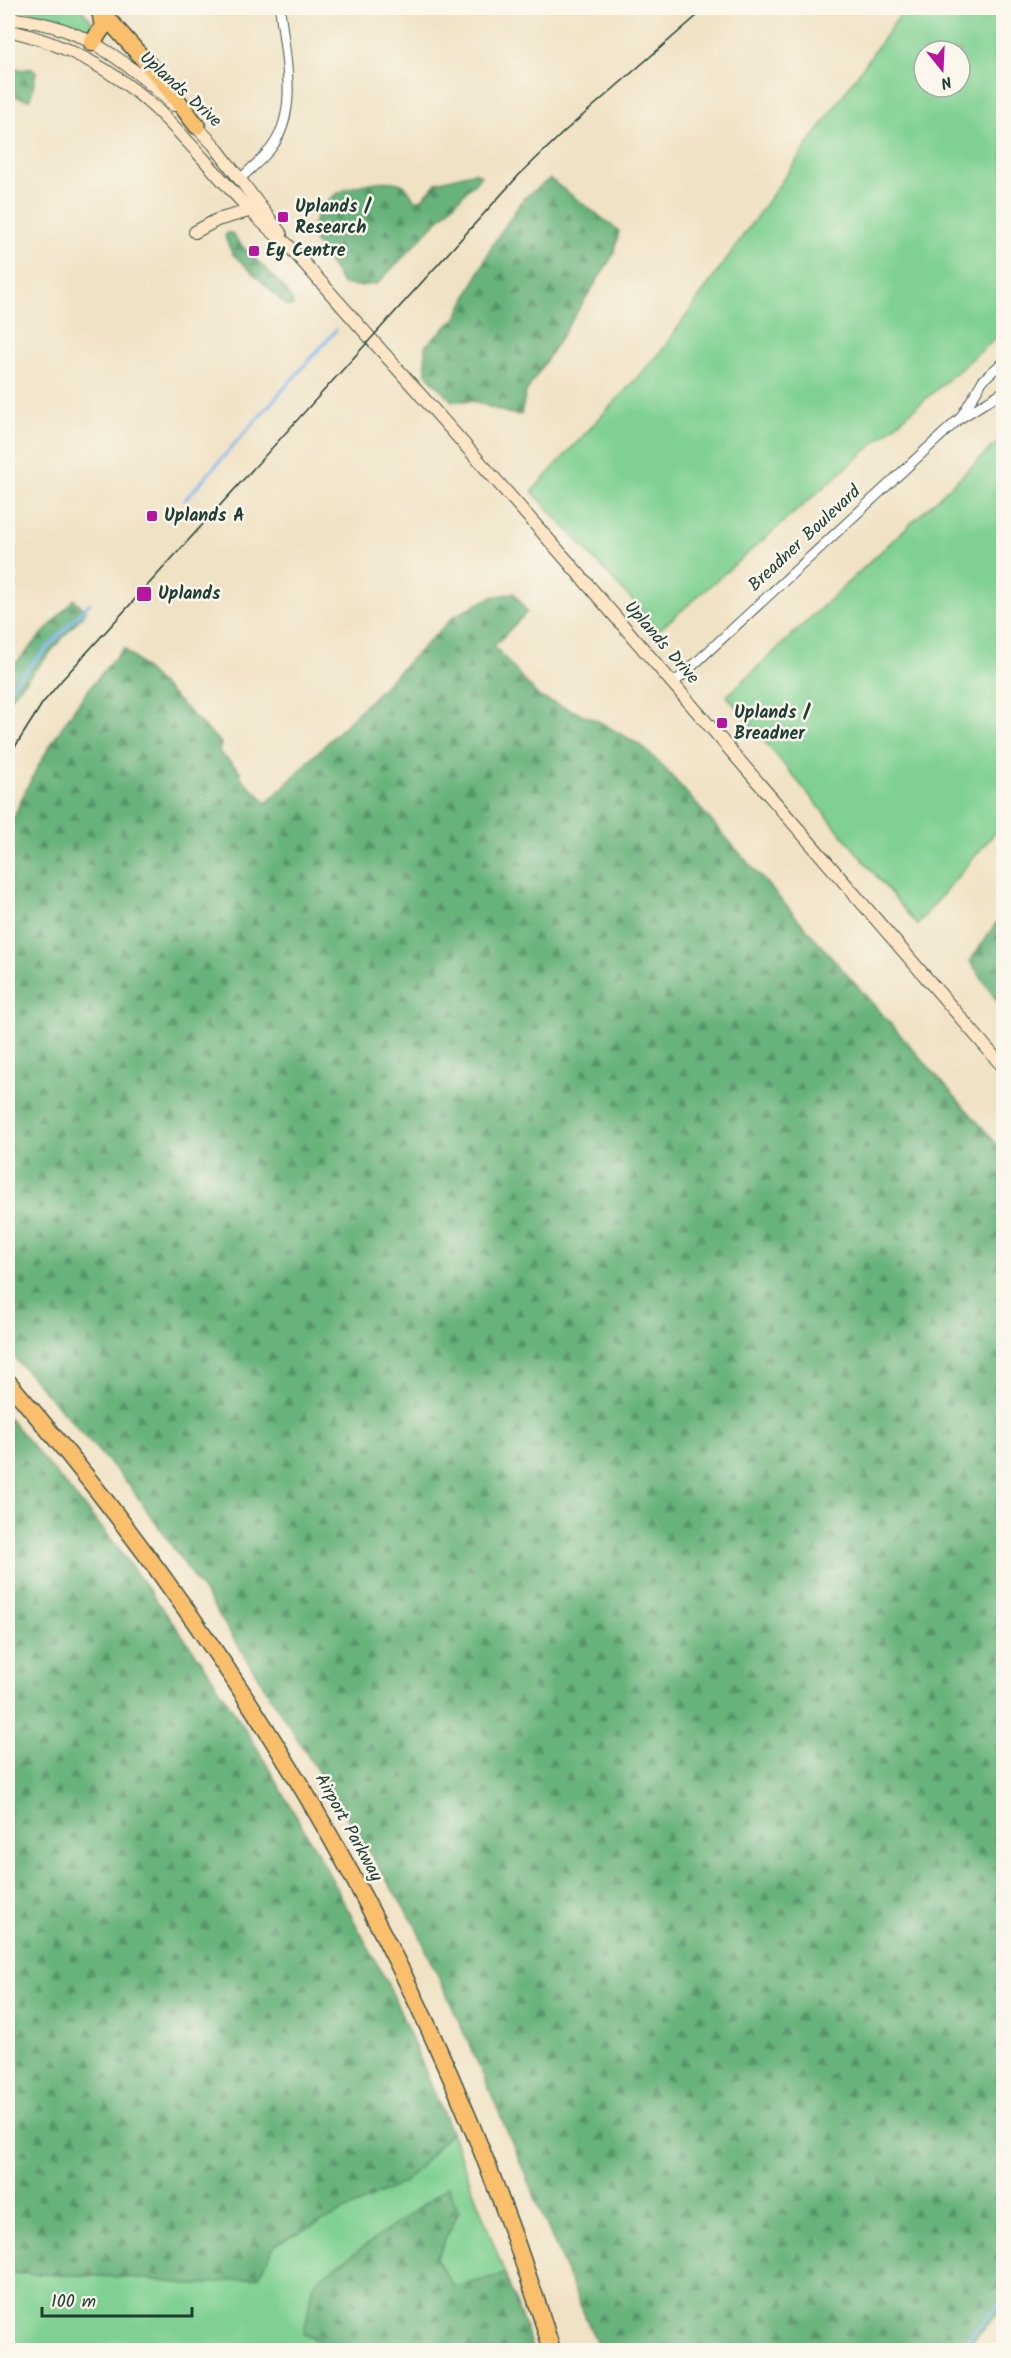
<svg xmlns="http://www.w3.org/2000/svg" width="1011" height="2358" font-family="Kalam,sans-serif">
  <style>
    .green { fill: #7fd092; stroke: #4f8663; stroke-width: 1.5; fill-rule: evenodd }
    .forest { fill: url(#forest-firs); stroke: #437858; stroke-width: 1.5 }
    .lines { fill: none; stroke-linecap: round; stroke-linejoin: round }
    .stream { stroke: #7db3ec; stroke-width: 3 }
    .street-casing { stroke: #3e564a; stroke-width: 11 }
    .secondary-casing { stroke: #3e564a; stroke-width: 14 }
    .highway-casing { stroke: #3e564a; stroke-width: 19 }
    .street { stroke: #fff; stroke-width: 9 }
    .secondary { stroke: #fde5c5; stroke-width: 12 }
    .highway { stroke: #f9bf6d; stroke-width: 16 }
    .tram { stroke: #1f3d34; stroke-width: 1.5 }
    .poi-dot { fill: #b5179e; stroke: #fbf7ec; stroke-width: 2 }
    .labels { text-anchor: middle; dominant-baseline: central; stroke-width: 5; stroke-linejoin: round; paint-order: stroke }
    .street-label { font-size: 18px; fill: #1f3d34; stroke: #fbf7ec }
    .poi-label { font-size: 18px; font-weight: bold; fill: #1f3d34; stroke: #fbf7ec; text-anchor: start }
  </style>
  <defs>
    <pattern id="forest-firs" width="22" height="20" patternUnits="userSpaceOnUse" patternTransform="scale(1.5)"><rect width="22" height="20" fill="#67b27c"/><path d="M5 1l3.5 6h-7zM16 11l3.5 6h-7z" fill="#549266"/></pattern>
  </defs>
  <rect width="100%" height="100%" fill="#fbf7ec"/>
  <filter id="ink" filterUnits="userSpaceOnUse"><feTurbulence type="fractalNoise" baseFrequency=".0167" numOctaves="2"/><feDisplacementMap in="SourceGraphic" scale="12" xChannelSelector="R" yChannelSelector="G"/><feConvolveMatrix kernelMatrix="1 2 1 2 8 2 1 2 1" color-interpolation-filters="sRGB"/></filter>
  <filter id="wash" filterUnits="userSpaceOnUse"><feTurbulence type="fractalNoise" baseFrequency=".008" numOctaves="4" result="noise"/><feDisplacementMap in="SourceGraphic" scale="24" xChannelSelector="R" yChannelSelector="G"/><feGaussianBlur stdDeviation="1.35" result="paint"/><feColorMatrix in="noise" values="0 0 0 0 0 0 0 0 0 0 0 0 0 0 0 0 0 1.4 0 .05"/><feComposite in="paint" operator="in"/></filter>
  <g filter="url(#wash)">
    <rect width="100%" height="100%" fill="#f0e2c5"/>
    <g class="green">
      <polygon points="17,8 80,8 94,24 91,30"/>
      <path d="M 905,8 L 1003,8 L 1003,332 L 659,630 L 532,491 L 659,354 ZM 924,51 L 960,51 L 960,87 L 924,87 Z"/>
      <polygon points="1003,437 1003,823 917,925 727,696"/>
      <polygon points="451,2132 505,2274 454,2288 436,2258 459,2211 448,2188 304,2334 340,2350 8,2350 8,2273 129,2277 196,2285 274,2244 405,2182"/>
    </g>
    <g class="forest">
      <polygon points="8,66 23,70 31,68 36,72 31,98 28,100 8,94"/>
      <path d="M 475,172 L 481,176 L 377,284 L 356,286 L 343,284 L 312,237 C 310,223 324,202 337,194 C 351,185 390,176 405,186 C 409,189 412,197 416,201 L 422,199 L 437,182 Z"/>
      <polygon points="550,179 619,231 614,254 526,392 521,415 507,413 473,401 452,401 426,374 425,346 456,318 493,244 524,198"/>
      <path d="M 227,233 L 232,233 C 243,253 293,287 293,306 L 288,307 L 232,253 L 225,237 Z"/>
      <path d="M 514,593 L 527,612 L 494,646 L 539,697 L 596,720 L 642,746 L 668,772 L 1003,1151 L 1004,2308 L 963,2350 L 597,2350 L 598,2347 L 488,2086 L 415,1925 L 210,1601 L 130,1486 L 8,1351 L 8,834 C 28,772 79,695 124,648 L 221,743 L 219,752 L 240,771 L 240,777 L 267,803 L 454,616 L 491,597 Z"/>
      <polygon points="74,599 86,611 8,701 8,672"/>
      <polygon points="1003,913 1003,1010 970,961"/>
      <polygon points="8,1417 112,1540 204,1665 257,1748 320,1857 390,1988 451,2132 405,2182 275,2244 259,2277 196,2285 129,2277 8,2273"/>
      <polygon points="448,2187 459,2211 436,2259 454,2287 505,2274 533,2350 340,2350 304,2334 313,2283"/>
    </g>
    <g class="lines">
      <g class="stream">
        <polyline points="185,500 336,330"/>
        <polyline points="8,689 90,603"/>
        <polyline points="958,2350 1004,2299"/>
      </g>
    </g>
  </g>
  <g filter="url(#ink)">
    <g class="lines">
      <g class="street-casing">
        <g id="street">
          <path d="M 239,180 C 250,169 263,159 272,147 C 300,109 284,52 280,8"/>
          <polyline points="961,417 983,380 1004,361"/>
          <polyline points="673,684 959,419 1004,391"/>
        </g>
      </g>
      <g class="secondary-casing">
        <g id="secondary">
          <path d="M 8,18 C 20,20 32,21 44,24 C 94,35 138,72 174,105"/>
          <path d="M 8,30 C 63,43 113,69 155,108 C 202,152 238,205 288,245 L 564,557 L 1004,1068"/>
          <polyline points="191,121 214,145 281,234"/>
          <polyline points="195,232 217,220 249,211"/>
        </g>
      </g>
      <g class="highway-casing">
        <g id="highway">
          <polyline points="98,8 162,80 197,126"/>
          <polyline points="92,43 103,27 100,10"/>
          <path d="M 8,1382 C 255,1668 441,1988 552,2350"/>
        </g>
      </g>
      <use href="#street" class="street"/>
      <use href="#secondary" class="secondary"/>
      <use href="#highway" class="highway"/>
      <polyline class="tram" points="8,758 42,704 61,681 519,175 566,130 706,8"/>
    </g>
  </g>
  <g class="poi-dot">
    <rect x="277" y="211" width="12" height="12" rx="3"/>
    <rect x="248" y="245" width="12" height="12" rx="3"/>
    <rect x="146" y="510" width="12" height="12" rx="3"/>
    <rect x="136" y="586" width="16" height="16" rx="3"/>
    <rect x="716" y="717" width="12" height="12" rx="3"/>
  </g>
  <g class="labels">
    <g class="street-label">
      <text transform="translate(180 90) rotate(42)">Uplands Drive</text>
      <text transform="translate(805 539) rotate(-43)">Breadner Boulevard</text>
      <text transform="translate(661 643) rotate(49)">Uplands Drive</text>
      <text transform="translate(348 1828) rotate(61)">Airport Parkway</text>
    </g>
    <g class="poi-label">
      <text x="295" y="207">Uplands /<tspan x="295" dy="21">Research</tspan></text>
      <text x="266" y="251">Ey Centre</text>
      <text x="164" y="516">Uplands A</text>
      <text x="158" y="594">Uplands</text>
      <text x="734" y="713">Uplands /<tspan x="734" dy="21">Breadner</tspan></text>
    </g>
  </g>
  <rect width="1011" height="2358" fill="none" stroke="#fbf7ec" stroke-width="30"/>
  <g transform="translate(942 69) rotate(162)"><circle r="28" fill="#fbf7ec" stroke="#a3ada2" stroke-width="1.5"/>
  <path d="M0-4.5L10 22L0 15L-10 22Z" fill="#b5179e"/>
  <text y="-9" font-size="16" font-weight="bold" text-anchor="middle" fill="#1f3d34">N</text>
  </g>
  <path d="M42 2307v9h150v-9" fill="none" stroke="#1f3d34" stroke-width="3"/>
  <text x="51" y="2307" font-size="18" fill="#1f3d34" stroke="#fbf7ec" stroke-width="4.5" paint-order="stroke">100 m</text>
</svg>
